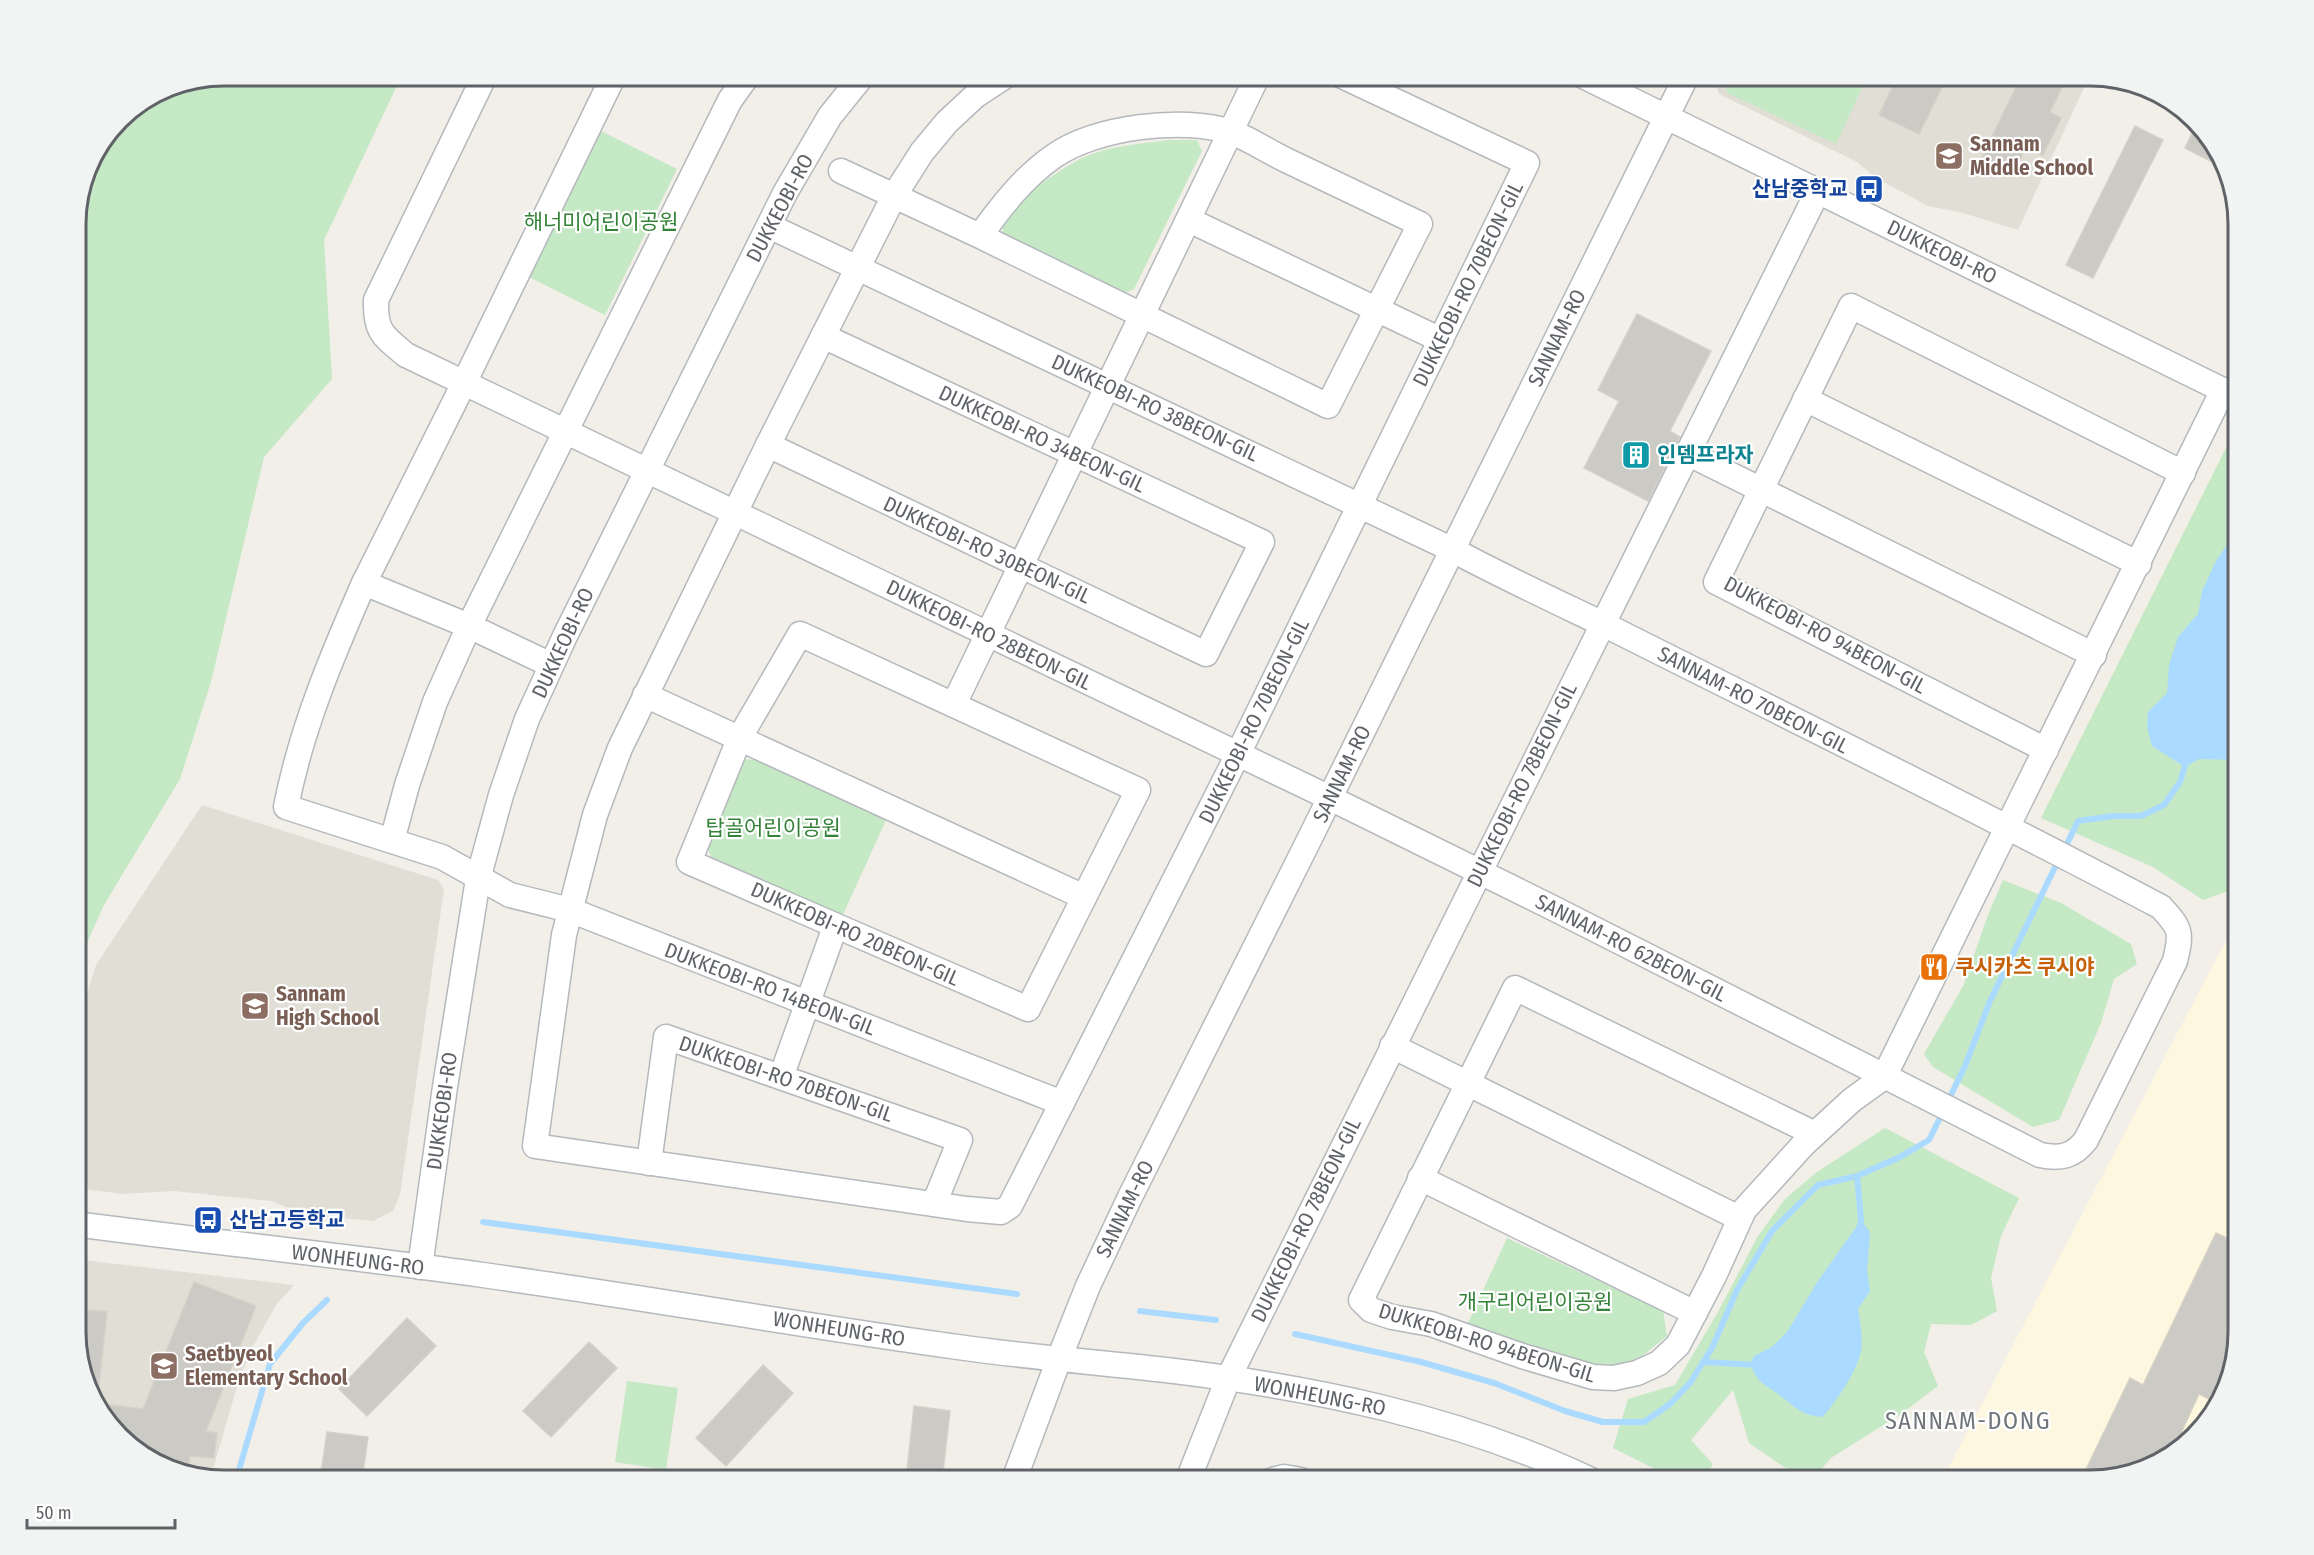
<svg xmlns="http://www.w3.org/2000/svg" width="2314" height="1555" font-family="'Fira Sans Condensed','Noto Sans KR',sans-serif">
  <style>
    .commercial { fill: #fef7e0 }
    .education { fill: #e1ded6 }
    .green { fill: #c5e8c5 }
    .water { fill: #aadaff }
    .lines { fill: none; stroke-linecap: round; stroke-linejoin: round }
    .stream { stroke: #aadaff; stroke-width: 6 }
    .building { fill: #cccac5; stroke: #d6d1c6; stroke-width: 1.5 }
    .minor-casing { stroke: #b5b8bc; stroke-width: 27 }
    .minor { stroke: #fff; stroke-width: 24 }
    .labels { text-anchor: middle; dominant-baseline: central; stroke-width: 4.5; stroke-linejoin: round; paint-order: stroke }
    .education-label { font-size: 21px; font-weight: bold; fill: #785e54; stroke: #fff; text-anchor: start }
    .transit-label { font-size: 21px; font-weight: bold; fill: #164399; stroke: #fff; text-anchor: end }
    .street-label { font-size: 21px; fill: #5f6368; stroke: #fff }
    .park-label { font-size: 21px; fill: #348238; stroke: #fff }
    .culture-label { font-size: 21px; font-weight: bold; fill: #0d838f; stroke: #fff; text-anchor: start }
    .food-label { font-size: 21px; font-weight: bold; fill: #c56008; stroke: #fff; text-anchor: start }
    .quarter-label { font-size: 24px; letter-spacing: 1.5px; fill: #70757a; stroke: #fff }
    .rim { fill: none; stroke: #5f6368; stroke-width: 3 }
  </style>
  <rect width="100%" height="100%" fill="#f1efe8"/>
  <polygon class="commercial" points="2239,916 2239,1331 2214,1414 2164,1460 2090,1480 1942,1480"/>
  <g class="education">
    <polygon points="1712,75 2090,75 2018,230 1963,213 1928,206 1876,178 1857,162 1719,94"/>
    <polygon points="202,805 438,880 444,889 400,1195 393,1211 373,1221 306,1215 271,1201 174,1191 123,1194 75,1188 75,1033 96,965"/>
    <polygon points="75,1259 294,1285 276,1305 252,1348 238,1383 211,1476 141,1455 95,1405 75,1340"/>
  </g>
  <g class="green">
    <polygon points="224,75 402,75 324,240 332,379 264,457 211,682 180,779 104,905 75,969 75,215 86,167 119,118 167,86"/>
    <polygon points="1725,75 1868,75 1836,144 1727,93"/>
    <polygon points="597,129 677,169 605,315 525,275"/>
    <path d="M 1168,140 L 1197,140 L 1202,151 L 1134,289 L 1118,296 L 1004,239 C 1002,230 1001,221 1007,212 C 1015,200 1067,165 1082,158 C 1108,146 1140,144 1168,140 Z"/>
    <polygon points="2228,444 2239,449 2239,887 2203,900 2153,867 2041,818"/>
    <polygon points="765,759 886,820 841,919 715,867 704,839 734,760"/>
    <polygon points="2003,880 2061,903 2131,944 2137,964 2114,979 2101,1023 2059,1120 2033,1127 1933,1067 1924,1054 1963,986 1988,915"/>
    <polygon points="1885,1128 2019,1198 2001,1236 1991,1278 1997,1311 1971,1325 1931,1324 1924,1352 1938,1386 1901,1414 1831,1458 1815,1476 1784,1467 1749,1443 1733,1390 1691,1440 1713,1464 1702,1480 1677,1480 1613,1448 1628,1399 1675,1385 1718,1312 1758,1236 1785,1199 1817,1172"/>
    <polygon points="1507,1238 1663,1311 1667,1336 1640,1358 1605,1368 1514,1343 1468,1323"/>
    <polygon points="627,1381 678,1388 666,1470 615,1462"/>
  </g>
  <g class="water">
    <polygon points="2239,527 2239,760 2199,759 2185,767 2152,746 2147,727 2148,712 2167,693 2169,665 2178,637 2198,614 2202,591 2216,561"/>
    <path d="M 1861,1220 L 1870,1232 L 1867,1271 L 1870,1291 L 1858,1309 C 1860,1322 1863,1338 1861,1351 C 1856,1374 1837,1399 1823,1417 C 1799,1415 1796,1407 1778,1394 C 1761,1381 1761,1387 1750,1364 L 1754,1356 L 1772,1347 L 1787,1332 L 1818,1281 Z"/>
  </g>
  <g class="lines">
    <g class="stream">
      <polyline points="2064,850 2078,821 2113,816 2141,816 2164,805 2180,782 2187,759"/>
      <polyline points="1947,1103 1965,1066 1990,1001 2059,859"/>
      <polyline points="1857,1176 1861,1220 1860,1226"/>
      <polyline points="483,1222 1017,1294"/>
      <polyline points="1140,1311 1216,1320"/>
      <polyline points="1295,1334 1421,1362 1494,1383 1565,1411 1603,1422 1644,1422 1670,1404 1690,1383 1712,1348 1737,1290 1772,1231 1818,1185 1857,1176 1900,1157 1929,1140 1943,1112"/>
      <polyline points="1704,1362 1757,1365"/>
      <polyline points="236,1480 270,1364 303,1323 327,1300"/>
    </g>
  </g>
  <g class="building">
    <polygon points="1898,75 1948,75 1919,134 1879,115"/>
    <polygon points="2022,75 2068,75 2050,112 2061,118 2043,155 2026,147 2011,178 1979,163"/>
    <polygon points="2196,125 2219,150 2224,168 2185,148"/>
    <polygon points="2135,126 2163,140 2093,278 2066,265"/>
    <polygon points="1637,314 1711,351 1670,431 1680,437 1648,501 1584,468 1619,401 1598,390"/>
    <polygon points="2216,1233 2239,1244 2239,1331 2217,1403 2199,1394 2181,1433 2189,1437 2164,1460 2090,1480 2081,1480 2130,1378 2143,1385"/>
    <polygon points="194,1282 256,1306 206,1431 217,1433 214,1458 190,1456 188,1469 144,1456 146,1445 130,1443 95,1405 75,1340 75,1309 107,1312 97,1403 143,1409"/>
    <polygon points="407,1318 436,1346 367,1416 339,1389"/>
    <polygon points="589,1342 617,1368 551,1437 523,1411"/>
    <polygon points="763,1365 793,1393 726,1466 696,1438"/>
    <polygon points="914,1406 950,1411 942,1480 906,1480"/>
    <polygon points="327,1432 368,1437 362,1480 320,1480"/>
  </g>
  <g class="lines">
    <g class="minor-casing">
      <g id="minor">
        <path d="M 485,75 L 376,300 C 375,332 383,336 406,355 L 1330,798 L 1551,907 L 2040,1155 C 2060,1159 2073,1157 2086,1140 L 2175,961 C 2182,932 2181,929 2161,907 C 1978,810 1792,719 1607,626 C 1555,601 1503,577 1453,550 L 769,226"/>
        <polyline points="1007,75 975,96 947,122 922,152 894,196 768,445 620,748 595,815 564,935 535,1146 967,1209 1001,1212 1010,1206 1238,754 1527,163 1340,75"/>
        <polyline points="1581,75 2239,398"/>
        <path d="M 841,171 L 980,236 L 1328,406 L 1420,224 C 1376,203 1332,182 1288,161 C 1269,152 1250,139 1231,132 C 1183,116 1096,127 1054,156 C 1024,177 1001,206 980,236"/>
        <polyline points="1189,220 1441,340"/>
        <polyline points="1805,399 2139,564"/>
        <polyline points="768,445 1206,654 1262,542 823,336"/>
        <polyline points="1687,453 2094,655"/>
        <polyline points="364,583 464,383 614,75"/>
        <polygon points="800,634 1138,790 1028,1009 689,862 740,737"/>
        <path d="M 551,665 L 469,626 L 364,583 C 332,656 301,729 286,807 L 442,857 L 510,895 L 570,910 L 1062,1103"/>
        <polyline points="645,695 1084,897"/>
        <polyline points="954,704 1258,75"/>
        <polyline points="2046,750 1716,582 1851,306 2183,473"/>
        <polyline points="392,841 407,785 435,702 469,626 730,100 748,75"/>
        <polyline points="1392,1046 1739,1218"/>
        <polyline points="781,1077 835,927"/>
        <polyline points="1815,1134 1515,988 1361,1300 1371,1310 1392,1317 1431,1324 1522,1356 1593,1377 1614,1378 1637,1373 1659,1363 1678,1345 1714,1276 1744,1210 1803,1145 1852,1100 1884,1077 2223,390"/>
        <polyline points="649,1163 666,1037 960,1140 934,1204"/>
        <polyline points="1420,1178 1695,1313"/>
        <path d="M 75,1224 C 211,1242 347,1256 483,1275 C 641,1297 799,1325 958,1347 C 1027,1357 1096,1362 1166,1370 C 1311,1387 1458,1417 1591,1480"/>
        <polyline points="420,1267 445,1087 478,879 501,795 527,719 565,636 785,193 830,116 863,75"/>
        <polyline points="1014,1480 1059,1359 1088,1286 1130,1197 1308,842 1687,75"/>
        <polyline points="1188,1480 1228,1379 1818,191"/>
        <polyline points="1272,1480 1284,1477 1301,1480"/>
      </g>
    </g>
    <use href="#minor" class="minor"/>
  </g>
  <defs>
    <g id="school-square" transform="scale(1.5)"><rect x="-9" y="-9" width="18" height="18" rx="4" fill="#8d6e63" stroke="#fff"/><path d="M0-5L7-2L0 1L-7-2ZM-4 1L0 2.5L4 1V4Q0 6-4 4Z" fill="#fff"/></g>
    <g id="bus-square" transform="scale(1.5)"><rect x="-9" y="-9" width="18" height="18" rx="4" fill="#1a4fb4" stroke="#fff"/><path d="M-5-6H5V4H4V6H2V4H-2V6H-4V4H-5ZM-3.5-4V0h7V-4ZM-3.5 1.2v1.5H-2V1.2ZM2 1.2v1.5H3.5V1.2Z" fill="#fff"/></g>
    <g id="building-square" transform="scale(1.5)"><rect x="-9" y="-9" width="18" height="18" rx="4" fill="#0f9aa8" stroke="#fff"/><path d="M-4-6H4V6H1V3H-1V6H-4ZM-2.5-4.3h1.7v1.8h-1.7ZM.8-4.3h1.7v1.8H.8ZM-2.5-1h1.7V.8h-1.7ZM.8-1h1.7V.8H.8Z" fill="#fff"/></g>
    <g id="restaurant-square" transform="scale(1.5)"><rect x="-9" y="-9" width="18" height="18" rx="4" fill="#e8710a" stroke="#fff"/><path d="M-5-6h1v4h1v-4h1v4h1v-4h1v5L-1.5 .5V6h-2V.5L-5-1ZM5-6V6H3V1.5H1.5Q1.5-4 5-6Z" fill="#fff"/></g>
  </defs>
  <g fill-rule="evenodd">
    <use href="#school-square" x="1949" y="156"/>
    <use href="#bus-square" x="1869" y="189"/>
    <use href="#building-square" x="1636" y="455"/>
    <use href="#restaurant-square" x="1934" y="967"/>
    <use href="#school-square" x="255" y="1006"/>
    <use href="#bus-square" x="208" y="1220"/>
    <use href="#school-square" x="164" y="1366"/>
  </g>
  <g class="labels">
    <g class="education-label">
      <text x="1970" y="144">Sannam<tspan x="1970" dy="24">Middle School</tspan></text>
      <text x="276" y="994">Sannam<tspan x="276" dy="24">High School</tspan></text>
      <text x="185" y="1354">Saetbyeol<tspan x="185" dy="24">Elementary School</tspan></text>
    </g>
    <g class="transit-label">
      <text x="1848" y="189">산남중학교</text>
      <text x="229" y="1220" text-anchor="start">산남고등학교</text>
    </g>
    <g class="street-label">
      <text transform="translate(780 208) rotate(-62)">DUKKEOBI-RO</text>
      <text transform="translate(1942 252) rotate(26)">DUKKEOBI-RO</text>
      <text transform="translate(1468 284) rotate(-64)">DUKKEOBI-RO 70BEON-GIL</text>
      <text transform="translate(1557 338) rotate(-64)">SANNAM-RO</text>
      <text transform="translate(1155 408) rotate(25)">DUKKEOBI-RO 38BEON-GIL</text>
      <text transform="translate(1042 439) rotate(25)">DUKKEOBI-RO 34BEON-GIL</text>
      <text transform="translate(987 550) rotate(25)">DUKKEOBI-RO 30BEON-GIL</text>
      <text transform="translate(989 635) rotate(26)">DUKKEOBI-RO 28BEON-GIL</text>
      <text transform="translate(1825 635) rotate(28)">DUKKEOBI-RO 94BEON-GIL</text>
      <text transform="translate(563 643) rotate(-65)">DUKKEOBI-RO</text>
      <text transform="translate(1753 700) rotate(27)">SANNAM-RO 70BEON-GIL</text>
      <text transform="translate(1254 721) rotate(-64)">DUKKEOBI-RO 70BEON-GIL</text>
      <text transform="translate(1342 774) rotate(-64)">SANNAM-RO</text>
      <text transform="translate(1522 785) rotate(-64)">DUKKEOBI-RO 78BEON-GIL</text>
      <text transform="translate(855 934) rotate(24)">DUKKEOBI-RO 20BEON-GIL</text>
      <text transform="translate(1631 948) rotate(27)">SANNAM-RO 62BEON-GIL</text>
      <text transform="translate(770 989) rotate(21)">DUKKEOBI-RO 14BEON-GIL</text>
      <text transform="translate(786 1079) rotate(19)">DUKKEOBI-RO 70BEON-GIL</text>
      <text transform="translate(442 1111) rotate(-82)">DUKKEOBI-RO</text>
      <text transform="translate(1125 1209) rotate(-64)">SANNAM-RO</text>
      <text transform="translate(1306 1220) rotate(-64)">DUKKEOBI-RO 78BEON-GIL</text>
      <text transform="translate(358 1260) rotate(7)">WONHEUNG-RO</text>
      <text transform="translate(839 1329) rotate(9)">WONHEUNG-RO</text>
      <text transform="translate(1487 1343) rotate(17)">DUKKEOBI-RO 94BEON-GIL</text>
      <text transform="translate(1320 1396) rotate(11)">WONHEUNG-RO</text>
    </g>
    <g class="park-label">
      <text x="601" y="222">해너미어린이공원</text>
      <text x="773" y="828">탑골어린이공원</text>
      <text x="1535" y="1302">개구리어린이공원</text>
    </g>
    <g class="culture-label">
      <text x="1657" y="455">인뎀프라자</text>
    </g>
    <g class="food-label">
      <text x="1955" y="967">쿠시카츠 쿠시야</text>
    </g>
    <g class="quarter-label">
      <text x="1968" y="1421">SANNAM-DONG</text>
    </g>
  </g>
  <path d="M0 0H2314V1555H0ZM224 86H2090A138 138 0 0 1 2228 224V1332A138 138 0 0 1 2090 1470H224A138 138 0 0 1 86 1332V224A138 138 0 0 1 224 86Z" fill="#f2f3f3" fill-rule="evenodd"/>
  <path class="rim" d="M224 86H2090A138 138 0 0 1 2228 224V1332A138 138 0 0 1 2090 1470H224A138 138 0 0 1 86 1332V224A138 138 0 0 1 224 86Z"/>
  <path d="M27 1519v9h148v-9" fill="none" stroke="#5f6368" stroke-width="3"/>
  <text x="36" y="1519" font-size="18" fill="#5f6368" stroke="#ffffff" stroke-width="4.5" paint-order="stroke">50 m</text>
</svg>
